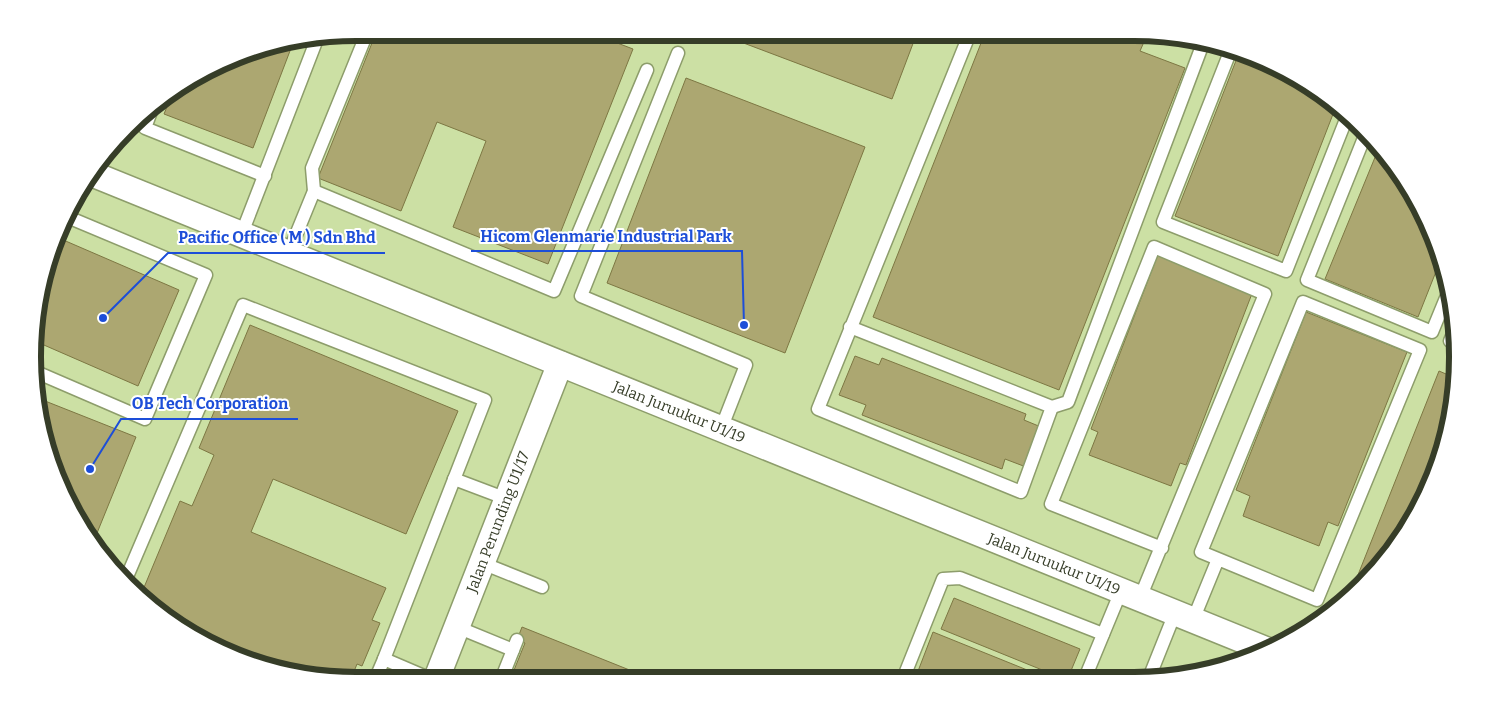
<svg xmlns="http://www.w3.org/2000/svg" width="1490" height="713" font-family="Bitter,serif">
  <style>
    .built { fill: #cce0a4 }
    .building { fill: #aca771; stroke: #7d7743 }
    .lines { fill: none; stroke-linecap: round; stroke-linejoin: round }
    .lane-casing { stroke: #8d9d6b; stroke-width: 15 }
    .street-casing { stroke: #8d9d6b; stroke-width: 28 }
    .lane { stroke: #fff; stroke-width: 12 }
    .street { stroke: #fff; stroke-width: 25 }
    .labels { text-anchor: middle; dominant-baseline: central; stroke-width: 4; stroke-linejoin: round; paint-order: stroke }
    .street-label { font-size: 15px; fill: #363d28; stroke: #fff }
    .rim { fill: none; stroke: #363d28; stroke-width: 6 }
    .leader { fill: none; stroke: #1d4ed8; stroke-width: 2 }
    .callout-dot { fill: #1d4ed8; stroke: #fff; stroke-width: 2 }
    .callout-label { font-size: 16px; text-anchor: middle; font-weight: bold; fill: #1d4ed8; stroke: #fff; stroke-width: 4; stroke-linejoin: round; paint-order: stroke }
  </style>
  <rect width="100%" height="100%" fill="#d8eab4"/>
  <polygon class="built" points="357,33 1134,33 1258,57 1363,128 1433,233 1457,357 1433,481 1391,554 1331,613 1258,656 1176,678 356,680 232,656 143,600 66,500 35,399 39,293 87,177 159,100 252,50"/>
  <g class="building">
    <polygon points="376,33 591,33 633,49 548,264 453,227 486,141 437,122 401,211 318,178"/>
    <polygon points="717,33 917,33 892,99"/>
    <polygon points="985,33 1134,33 1147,35 1140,51 1185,68 1059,390 873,317"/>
    <polygon points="293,43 253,148 164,114 173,92 252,50"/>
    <polygon points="1239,53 1258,57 1335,109 1278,256 1175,216"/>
    <polygon points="686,78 865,147 785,353 607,283"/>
    <polygon points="1378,150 1433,233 1439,264 1418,317 1325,279"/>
    <polygon points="61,239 179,290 138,386 37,342 39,293"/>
    <polygon points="1158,254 1253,291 1186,465 1180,463 1171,486 1089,455 1098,432 1091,429"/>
    <polygon points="1306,312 1407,352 1338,526 1328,522 1319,546 1243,516 1250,496 1236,490"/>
    <polygon points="250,325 458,411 406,534 273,479 251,532 386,588 372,620 380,623 362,666 357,664 351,679 283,666 180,623 140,597 180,501 192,506 214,455 199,448"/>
    <polygon points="855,356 879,365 882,358 1026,414 1024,420 1041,427 1026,467 1005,459 1002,469 862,415 866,405 839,395"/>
    <polygon points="1439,371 1453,377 1433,481 1391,554 1350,595"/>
    <polygon points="35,397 136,437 95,538 66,500"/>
    <polygon points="954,598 1080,649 1068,678 1062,678 941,629"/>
    <polygon points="522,627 652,679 510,680 525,643 517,640"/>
    <polygon points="933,632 1047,678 915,679"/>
  </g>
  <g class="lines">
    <g class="lane-casing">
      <g id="lane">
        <polyline points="1230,52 1163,222 1286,271 1347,117"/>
        <polyline points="678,53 581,296 746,365 721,429"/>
        <polyline points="153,106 145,128 265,176"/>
        <polyline points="1366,133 1307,280 1432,332 1446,298"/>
        <polyline points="314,191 554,291 647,70"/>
        <polyline points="242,233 317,39"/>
        <polyline points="289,252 314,191 312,168 367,33"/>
        <polyline points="850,327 1052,407 1021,492 818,409 970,33"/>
        <polyline points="1453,334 1450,341 1455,342"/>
        <polyline points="36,372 145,419 206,275 70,218"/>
        <polyline points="1052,407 1068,402 1202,46"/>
        <polyline points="454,479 507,499"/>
        <polyline points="482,563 542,587"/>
        <polyline points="126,579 243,305 485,400 384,659"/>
        <polyline points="1140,598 1265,294 1154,247 1051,504 1162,548"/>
        <polyline points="1193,620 1218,559 1201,552 1303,302 1420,350 1317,600 1218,559"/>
        <polyline points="457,627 513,650"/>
        <polyline points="1085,678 1121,591"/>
        <polyline points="1149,678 1175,613"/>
        <polyline points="903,679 943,579 960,578 1103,634"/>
        <polyline points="375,680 384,659 433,680"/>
        <polyline points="501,680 517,640"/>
      </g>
    </g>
    <g class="street-casing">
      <g id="street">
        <polyline points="90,173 1267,650"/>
        <polyline points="436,680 560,364"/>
      </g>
    </g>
    <use href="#lane" class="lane"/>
    <use href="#street" class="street"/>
  </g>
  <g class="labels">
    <g class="street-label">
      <text transform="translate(679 412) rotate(22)">Jalan Juruukur U1/19</text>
      <text transform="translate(498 522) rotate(-69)">Jalan Perunding U1/17</text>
      <text transform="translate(1054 564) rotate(22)">Jalan Juruukur U1/19</text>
    </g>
  </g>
  <path d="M0 0H1490V713H0ZM356 41H1134A315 315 0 0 1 1449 356V357A315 315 0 0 1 1134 672H356A315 315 0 0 1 41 357V356A315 315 0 0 1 356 41Z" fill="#fff" fill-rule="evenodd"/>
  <path class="rim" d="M356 41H1134A315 315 0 0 1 1449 356V357A315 315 0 0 1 1134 672H356A315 315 0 0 1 41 357V356A315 315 0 0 1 356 41Z"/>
  <path class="leader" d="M744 325L742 251H471M103 318L168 253H385M90 469L121 419H298"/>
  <g class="callout-dot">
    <circle cx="744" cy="325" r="5"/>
    <circle cx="103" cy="318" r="5"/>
    <circle cx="90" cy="469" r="5"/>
  </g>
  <g class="callout-label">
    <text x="606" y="242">Hicom Glenmarie Industrial Park</text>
    <text x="277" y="243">Pacific Office ( M ) Sdn Bhd</text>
    <text x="210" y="409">OB Tech Corporation</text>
  </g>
</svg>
